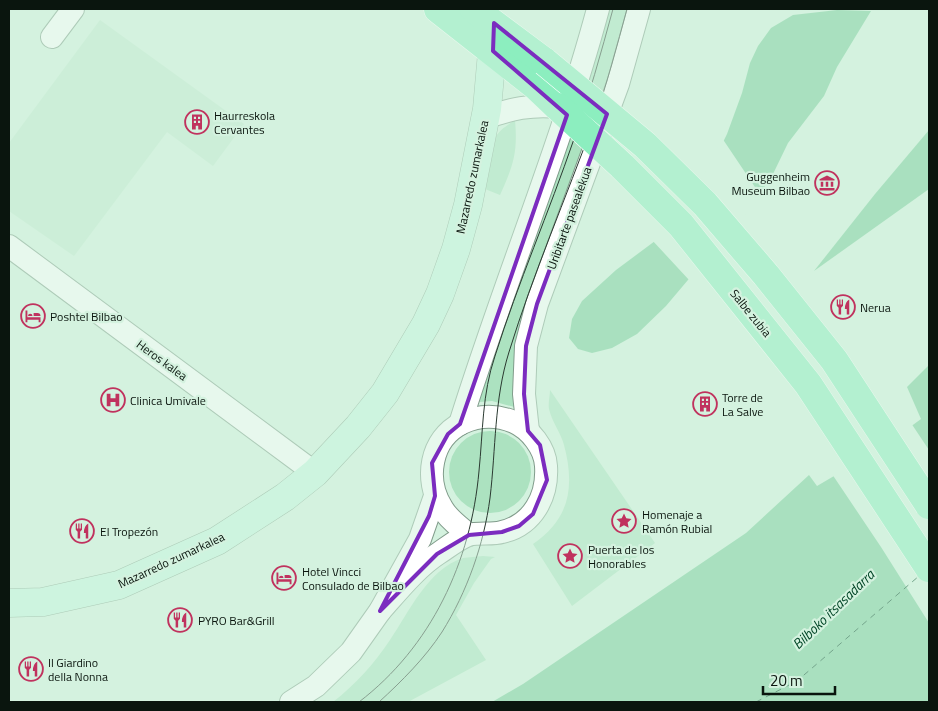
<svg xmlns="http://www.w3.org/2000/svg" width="938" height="711" font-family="'Titillium Web',sans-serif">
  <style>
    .built { fill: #c4e9d1 }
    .green { fill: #ace2c0 }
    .water { fill: #77cb9a }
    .pier { fill: #d4f2df }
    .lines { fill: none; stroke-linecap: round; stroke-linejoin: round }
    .ferry { stroke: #004526; stroke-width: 1; stroke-dasharray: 6 5; stroke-linecap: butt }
    .street-casing { stroke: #819c8b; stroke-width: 24 }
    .secondary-casing { stroke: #819c8b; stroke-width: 29 }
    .primary-casing { stroke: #fff; stroke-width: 29 }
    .street { stroke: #fff; stroke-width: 22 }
    .secondary { stroke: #c6f7df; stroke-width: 28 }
    .primary { stroke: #8ceebf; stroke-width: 28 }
    .tram { stroke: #2b3a31; stroke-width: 1 }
    .primary-bridge-casing { stroke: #fff; stroke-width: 29; stroke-linecap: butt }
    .primary-bridge { stroke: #8ceebf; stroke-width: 28 }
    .marked { fill: none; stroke: #7b2cbf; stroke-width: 4; stroke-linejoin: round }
    .labels { text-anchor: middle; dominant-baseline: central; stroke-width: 4.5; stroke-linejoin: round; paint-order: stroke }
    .poi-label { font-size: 12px; fill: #0a150e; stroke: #d4f2df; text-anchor: start }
    .street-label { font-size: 12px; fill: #0a150e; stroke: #d4f2df }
    .water-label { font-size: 14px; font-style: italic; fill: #004526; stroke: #d4f2df }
  </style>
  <rect width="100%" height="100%" fill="#d4f2df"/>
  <polygon class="built" points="100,20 244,124 213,166 167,132 74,256 9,211 9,143"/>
  <g class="green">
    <polygon points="598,9 637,9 537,304 525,410 492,401 467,403"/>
    <path d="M 515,120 C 518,153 513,166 500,195 L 485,189 C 489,173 489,154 495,139 C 498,130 508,125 515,120 Z"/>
    <path d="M 550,390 L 655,543 L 572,606 L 533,544 C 570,519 575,486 564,445 C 561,433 552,422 549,409 C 548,403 550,396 550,390 Z"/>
    <circle cx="490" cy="472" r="41"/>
    <path d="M 483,556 L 495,557 L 491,559 L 474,583 L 456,615 L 486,660 L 408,702 L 333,702 C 356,684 374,664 390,640 C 409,612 428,569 463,558 C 469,557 476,557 483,556 Z"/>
  </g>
  <g class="water">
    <polygon points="837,10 871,11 837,67 824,96 788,143 773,174 758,197 666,306 637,334 612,348 592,353 578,349 569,338 572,319 582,301 616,270 659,238 681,216 707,175 727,134 742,93 750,63 758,46 771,28 793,15"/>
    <polygon points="929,130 929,189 814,271 875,194"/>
    <polygon points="929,365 929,702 492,702 523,684 746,533 809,475 817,486 880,449 921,419 907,387"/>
  </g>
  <g class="pier">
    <polygon points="722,138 761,196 690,281 652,240 679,214 705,173"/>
    <polygon points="911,423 929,450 929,623 881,547 832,474 879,447"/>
  </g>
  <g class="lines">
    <polyline class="ferry" points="756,702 797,681 919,576"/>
    <g class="street-casing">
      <g id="street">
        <polyline points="52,37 73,9"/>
        <path d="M 485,118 C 510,109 532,104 558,107"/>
        <polyline points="9,246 315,473"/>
        <path d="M 460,424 C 503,285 560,150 598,9"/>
        <polyline points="528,431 524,394 526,346 537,304 618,84 639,9"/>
        <path d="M 380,611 C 397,592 417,567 439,553 C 448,547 458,539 468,535 C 479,532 492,535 502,532 C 533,525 548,496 546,466 C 545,448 530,429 514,422 C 497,415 479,415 462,423 C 430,439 424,480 442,508 C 448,519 460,527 469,535"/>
        <polyline points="291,702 316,686 351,652 380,611 420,539 435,496"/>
      </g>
    </g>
    <g class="secondary-casing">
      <polyline id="secondary" points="9,603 43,602 119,585 217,541 285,497 315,473 358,427 385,393 426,324 440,294 456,249 468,205 487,109 494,30"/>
    </g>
    <g class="primary-casing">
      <g id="primary">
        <polyline points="438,9 537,87 558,107"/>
        <polyline points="474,9 545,62"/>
      </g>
    </g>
    <use href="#street" class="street"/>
    <use href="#secondary" class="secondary"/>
    <use href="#primary" class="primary"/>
    <g class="tram">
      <path d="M 359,702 C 431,647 471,562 479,471 C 483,432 482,394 495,356 C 518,283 549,212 574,139 C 589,96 601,53 613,9"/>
      <path d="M 379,702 C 402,681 425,658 442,632 C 467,592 484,544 490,498 C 496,448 494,400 509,352 C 533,274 566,198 594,121 C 607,84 617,46 627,9"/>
    </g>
    <g class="primary-bridge-casing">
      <g id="primary-bridge">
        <polyline points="545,62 645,145 705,204 766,275 834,360 929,505"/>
        <polyline points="558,107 622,166 681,225 808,384 929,568"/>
      </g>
    </g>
    <use href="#primary-bridge" class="primary-bridge"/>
  </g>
  <path d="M0 0H938V711H0ZM 494,23 L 607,114 L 537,304 L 526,346 L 524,394 L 528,431 L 540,445 L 547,480 L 533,514 L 519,526 L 502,532 L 469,535 L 437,554 L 380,611 L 429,516 L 435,496 L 432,463 L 448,434 L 460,424 L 567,115 L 493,51 Z" fill="#d4f2df" fill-opacity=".55" fill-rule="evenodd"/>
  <path class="marked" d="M 494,23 L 607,114 L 537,304 L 526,346 L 524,394 L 528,431 L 540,445 L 547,480 L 533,514 L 519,526 L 502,532 L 469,535 L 437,554 L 380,611 L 429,516 L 435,496 L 432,463 L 448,434 L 460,424 L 567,115 L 493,51 Z"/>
  <defs>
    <g id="building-ring" transform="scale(1.25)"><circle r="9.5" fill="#d4f2df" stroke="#c0325e" stroke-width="1.5"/><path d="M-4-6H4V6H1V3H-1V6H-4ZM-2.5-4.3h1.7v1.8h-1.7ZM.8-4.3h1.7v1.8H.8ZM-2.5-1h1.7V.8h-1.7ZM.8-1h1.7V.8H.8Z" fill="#c0325e"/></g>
    <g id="museum-ring" transform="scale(1.25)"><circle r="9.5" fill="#d4f2df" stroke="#c0325e" stroke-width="1.5"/><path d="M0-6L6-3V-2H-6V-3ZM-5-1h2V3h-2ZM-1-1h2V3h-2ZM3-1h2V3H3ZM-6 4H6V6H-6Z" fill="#c0325e"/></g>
    <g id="restaurant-ring" transform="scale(1.25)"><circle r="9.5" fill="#d4f2df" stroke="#c0325e" stroke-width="1.5"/><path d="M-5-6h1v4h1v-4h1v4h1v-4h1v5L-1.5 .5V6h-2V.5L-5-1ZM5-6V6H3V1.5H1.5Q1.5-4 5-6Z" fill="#c0325e"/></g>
    <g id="hotel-ring" transform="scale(1.25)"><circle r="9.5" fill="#d4f2df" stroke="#c0325e" stroke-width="1.5"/><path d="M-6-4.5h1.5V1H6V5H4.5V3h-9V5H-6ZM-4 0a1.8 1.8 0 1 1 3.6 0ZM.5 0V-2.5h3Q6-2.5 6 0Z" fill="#c0325e"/></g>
    <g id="hospital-ring" transform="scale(1.25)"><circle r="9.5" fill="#d4f2df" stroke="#c0325e" stroke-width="1.5"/><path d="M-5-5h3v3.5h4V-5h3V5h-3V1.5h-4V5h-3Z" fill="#c0325e"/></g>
    <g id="sight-ring" transform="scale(1.25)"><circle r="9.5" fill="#d4f2df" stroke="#c0325e" stroke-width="1.5"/><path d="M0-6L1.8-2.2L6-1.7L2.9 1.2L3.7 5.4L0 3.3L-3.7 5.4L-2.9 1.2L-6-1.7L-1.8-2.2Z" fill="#c0325e"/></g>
  </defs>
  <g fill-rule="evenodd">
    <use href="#building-ring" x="197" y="122"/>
    <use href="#museum-ring" x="827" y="183"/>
    <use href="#restaurant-ring" x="843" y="307"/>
    <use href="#hotel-ring" x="33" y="316"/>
    <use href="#hospital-ring" x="113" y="400"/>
    <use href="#building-ring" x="705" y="404"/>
    <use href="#sight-ring" x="624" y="521"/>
    <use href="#restaurant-ring" x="82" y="531"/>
    <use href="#sight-ring" x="570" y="556"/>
    <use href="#hotel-ring" x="284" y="578"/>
    <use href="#restaurant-ring" x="180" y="620"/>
    <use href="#restaurant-ring" x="31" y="669"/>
  </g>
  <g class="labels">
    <g class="poi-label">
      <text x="214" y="115">Haurreskola<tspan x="214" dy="14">Cervantes</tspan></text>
      <text x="810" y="176" text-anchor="end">Guggenheim<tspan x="810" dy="14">Museum Bilbao</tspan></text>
      <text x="860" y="307">Nerua</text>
      <text x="50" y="316">Poshtel Bilbao</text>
      <text x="722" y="397">Torre de<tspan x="722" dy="14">La Salve</tspan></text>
      <text x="130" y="400">Clinica Umivale</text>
      <text x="642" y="514">Homenaje a<tspan x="642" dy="14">Ramón Rubial</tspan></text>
      <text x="100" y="531">El Tropezón</text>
      <text x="588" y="549">Puerta de los<tspan x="588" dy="14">Honorables</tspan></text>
      <text x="302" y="571">Hotel Vincci<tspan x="302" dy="14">Consulado de Bilbao</tspan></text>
      <text x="198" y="620">PYRO Bar&amp;Grill</text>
      <text x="48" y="662">Il Giardino<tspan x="48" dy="14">della Nonna</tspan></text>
    </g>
    <g class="street-label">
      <text transform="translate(472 177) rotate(-78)">Mazarredo zumarkalea</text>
      <text transform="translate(569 218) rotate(-70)">Uribitarte pasealekua</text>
      <text transform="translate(751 313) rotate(51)">Salbe zubia</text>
      <text transform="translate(162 360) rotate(36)">Heros kalea</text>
      <text transform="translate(171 560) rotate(-25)">Mazarredo zumarkalea</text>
    </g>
    <g class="water-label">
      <text transform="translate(833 609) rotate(-44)">Bilboko itsasadarra</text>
    </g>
  </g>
  <rect width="938" height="711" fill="none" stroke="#0a150e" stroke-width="20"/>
  <path d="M763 686v8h72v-8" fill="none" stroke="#0a150e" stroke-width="2.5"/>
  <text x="770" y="686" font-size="15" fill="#0a150e" stroke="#d4f2df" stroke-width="4" paint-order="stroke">20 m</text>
</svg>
